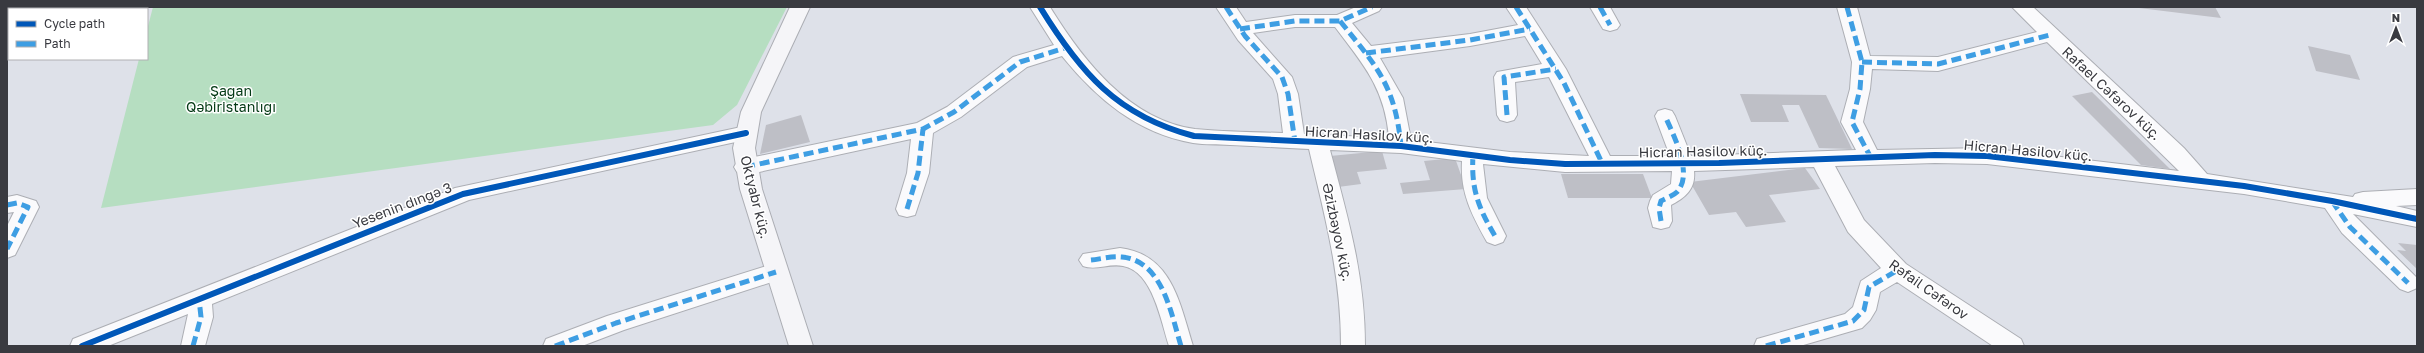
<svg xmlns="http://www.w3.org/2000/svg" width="2424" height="353" font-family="'Golos Text',sans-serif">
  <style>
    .green { fill: #b6dec1 }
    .building { fill: #bebfc6 }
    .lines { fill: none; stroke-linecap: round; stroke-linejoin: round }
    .street-casing { stroke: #acaeb4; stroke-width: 2 }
    .secondary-casing { stroke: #acaeb4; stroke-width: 2 }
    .street { fill: #fafafc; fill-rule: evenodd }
    .secondary { fill: #f5f5f8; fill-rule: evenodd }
    .quiet { stroke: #3e9ee3; stroke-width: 5; stroke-dasharray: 10 5; stroke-linecap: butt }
    .cycleway-casing { stroke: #fff; stroke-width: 8 }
    .cycleway { stroke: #0057b8; stroke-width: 6 }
    .labels { text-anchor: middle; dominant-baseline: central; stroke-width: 3; stroke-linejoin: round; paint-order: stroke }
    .park-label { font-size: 14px; fill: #033914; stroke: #fff }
    .street-label { font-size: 14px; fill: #393a40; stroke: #fff }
  </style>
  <rect width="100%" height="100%" fill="#dee1e9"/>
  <polygon class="green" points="153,7 787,7 737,105 713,125 101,208 139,59 147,59 147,30"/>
  <g class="building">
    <polygon points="2139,7 2215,7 2221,18 2139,8"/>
    <polygon points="2308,46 2350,55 2360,80 2316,71"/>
    <polygon points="2092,92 2170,169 2141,165 2072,96"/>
    <polygon points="1740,94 1826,95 1852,149 1819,148 1799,105 1782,105 1789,122 1751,122"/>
    <polygon points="801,115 810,142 760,154 766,125"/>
    <polygon points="1382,151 1387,169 1357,172 1361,184 1338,187 1330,156"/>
    <polygon points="1455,158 1466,189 1403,194 1400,183 1430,180 1424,161"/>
    <polygon points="1805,168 1820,189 1769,195 1786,222 1746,227 1736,212 1709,215 1690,182"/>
    <polygon points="1561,174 1643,174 1652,198 1568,198"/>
    <polygon points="2398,243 2417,245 2417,269 2397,250 2406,251"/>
  </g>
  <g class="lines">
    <g class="street-casing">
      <g id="street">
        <path d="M 1030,7 L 1050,7 C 1082,59 1129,120 1195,129 C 1224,132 1254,132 1283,133 L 1278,94 L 1273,79 L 1238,40 L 1216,7 L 1236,7 L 1246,22 L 1295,15 L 1337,15 L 1356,7 L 1382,7 L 1379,11 L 1352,23 L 1371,46 L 1470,34 L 1518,25 L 1506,7 L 1526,7 L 1566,69 L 1610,156 L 1670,156 L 1655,116 L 1658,111 L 1665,109 L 1672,111 L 1675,116 L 1691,156 L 1856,150 L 1841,122 L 1850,89 L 1852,62 L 1837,7 L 1857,7 L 1870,56 L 1938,57 L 2037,32 L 2012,7 L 2033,7 L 2184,148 L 2207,174 L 2353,197 L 2355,194 L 2363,192 L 2417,189 L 2417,205 L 2396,206 L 2417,211 L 2417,227 L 2353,214 L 2416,277 L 2417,288 L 2408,292 L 2400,289 L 2342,233 L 2325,208 L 2244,194 L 1987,164 L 1935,163 L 1835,166 L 1864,220 L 1906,264 L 2021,339 L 2024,346 L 1993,346 L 1897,282 L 1880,292 L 1876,310 L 1870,320 L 1862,328 L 1800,346 L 1754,346 L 1757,339 L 1845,314 L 1853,307 L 1861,281 L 1881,268 L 1848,232 L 1814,167 L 1694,171 C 1696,189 1685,198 1671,205 L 1672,221 L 1669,227 L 1661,229 L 1653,227 L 1648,208 L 1650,201 L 1653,195 L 1671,184 L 1672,171 L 1565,172 L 1483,164 L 1487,198 L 1506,236 L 1503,242 L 1495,245 L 1487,242 C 1472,215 1460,193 1462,161 L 1401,153 L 1330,150 C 1348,218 1365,275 1365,346 L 1341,346 C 1341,275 1325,217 1309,149 C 1283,148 1256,146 1230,145 C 1218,144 1205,145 1193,143 C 1137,133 1097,99 1062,56 L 1027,67 L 961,117 L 933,133 L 929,173 L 915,215 L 907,217 L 899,215 L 896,209 L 907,173 L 911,139 L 745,175 L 737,172 L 734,167 L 737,162 L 745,159 L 917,123 L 947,107 L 1013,57 L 1054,45 ZM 1295,27 L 1335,27 C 1364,65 1385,89 1389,138 L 1304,134 L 1298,94 L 1292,77 L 1253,33 ZM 1525,36 L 1542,64 L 1497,72 L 1494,77 L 1497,115 L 1500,120 L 1507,122 L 1514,120 L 1517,115 L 1515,82 L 1549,77 L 1589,156 L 1510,152 L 1411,140 L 1403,98 L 1380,58 L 1470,46 ZM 2047,42 L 2179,171 L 1987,148 L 1877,150 L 1863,122 L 1870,89 L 1872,69 L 1938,71 Z"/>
        <polygon points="1590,7 1610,7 1620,25 1617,29 1610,31 1603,29"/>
        <polygon points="746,126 754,128 757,133 754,138 469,200 212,304 213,317 205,346 181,346 188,314 108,346 70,346 73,339 455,188"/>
        <polygon points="17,195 36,201 39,207 15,255 7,258 7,226 14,212 7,213 7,197"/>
        <path d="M 1120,248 C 1172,254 1180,304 1193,346 L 1169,346 C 1161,322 1153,271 1123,266 C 1109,263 1096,271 1083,266 L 1079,260 L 1083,254 Z"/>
        <polygon points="776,263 784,266 788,272 784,278 624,330 582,346 543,346 546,339 607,316"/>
      </g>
    </g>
    <g class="secondary-casing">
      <polygon id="secondary" points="790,7 810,7 761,112 755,148 762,189 813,346 789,346 740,189 733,148 741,112"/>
    </g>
    <use href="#street" class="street"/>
    <use href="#secondary" class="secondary"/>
    <g class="quiet">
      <polyline points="1226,7 1245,36 1282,77 1288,94 1295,142"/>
      <polyline points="1516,7 1564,83 1603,165"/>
      <polyline points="1600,7 1610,25"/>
      <polyline points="1847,7 1862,62 1860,89 1852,122 1871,158"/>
      <path d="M 1340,21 C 1377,67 1395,85 1401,146"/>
      <polyline points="1240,29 1295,21 1340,21 1372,7"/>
      <polyline points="1366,53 1470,40 1530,29"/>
      <polyline points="1862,62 1938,64 2050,35"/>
      <polyline points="1507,115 1504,77 1556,69"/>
      <path d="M 1473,155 C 1471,189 1478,207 1495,236"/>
      <polyline points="745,167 923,129 954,112 1020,62 1065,48"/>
      <polyline points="2332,201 2350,227 2408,283"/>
      <polyline points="7,205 17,203 28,207 7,249"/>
      <polyline points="907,209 918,173 923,129"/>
      <path d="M 1661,221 L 1659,208 L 1661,201 C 1666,198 1673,196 1677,192 C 1694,174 1673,134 1665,116"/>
      <path d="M 1091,260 C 1101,259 1111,256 1122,257 C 1163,261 1171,314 1181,346"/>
      <polyline points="193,346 201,317 199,299"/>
      <polyline points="555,346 616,323 776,272"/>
      <polyline points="1766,346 1853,321 1864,310 1869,287 1898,270"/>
    </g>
    <g class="cycleway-casing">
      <g id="cycleway">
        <path d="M 1040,7 C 1080,72 1117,116 1194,136 L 1401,146 L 1510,160 L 1565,164 L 1719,163 L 1935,155 L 1987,156 L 2244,186 L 2332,201 L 2417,219"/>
        <polyline points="82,346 463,194 746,133"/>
      </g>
    </g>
    <use href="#cycleway" class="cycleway"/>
  </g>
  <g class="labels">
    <g class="park-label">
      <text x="231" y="90">Şağan<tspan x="231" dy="16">Qəbiristanlığı</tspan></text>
    </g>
    <g class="street-label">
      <text transform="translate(2112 93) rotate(43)">Rafael Cəfərov küç.</text>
      <text transform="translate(1369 134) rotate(3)">Hicran Hasilov küç.</text>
      <text transform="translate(2028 150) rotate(5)">Hicran Hasilov küç.</text>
      <text transform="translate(1703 151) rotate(-1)">Hicran Hasilov küç.</text>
      <text transform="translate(756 197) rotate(76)">Oktyabr küç.</text>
      <text transform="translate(402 205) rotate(-21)">Yesenin dıngə 3</text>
      <text transform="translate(1338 232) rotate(78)">Əzizbəyov küç.</text>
      <text transform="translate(1929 289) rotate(35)">Rəfail Cəfərov</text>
    </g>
  </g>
  <rect width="2424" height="353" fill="none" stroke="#393a40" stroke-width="16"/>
  <rect x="8" y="8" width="140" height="52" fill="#ffffff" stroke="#b0b0b3"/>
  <rect x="16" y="21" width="20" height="6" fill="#0057b8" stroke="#b0b0b3"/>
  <text x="44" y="28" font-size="12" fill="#393a40">Cycle path</text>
  <rect x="16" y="41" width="20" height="6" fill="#3e9ee3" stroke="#b0b0b3"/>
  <text x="44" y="48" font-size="12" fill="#393a40">Path</text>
  <g transform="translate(2396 28)" stroke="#ffffff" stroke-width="3" paint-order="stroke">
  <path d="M0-3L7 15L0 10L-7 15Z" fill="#393a40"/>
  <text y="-6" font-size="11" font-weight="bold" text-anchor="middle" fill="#393a40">N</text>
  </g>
</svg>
